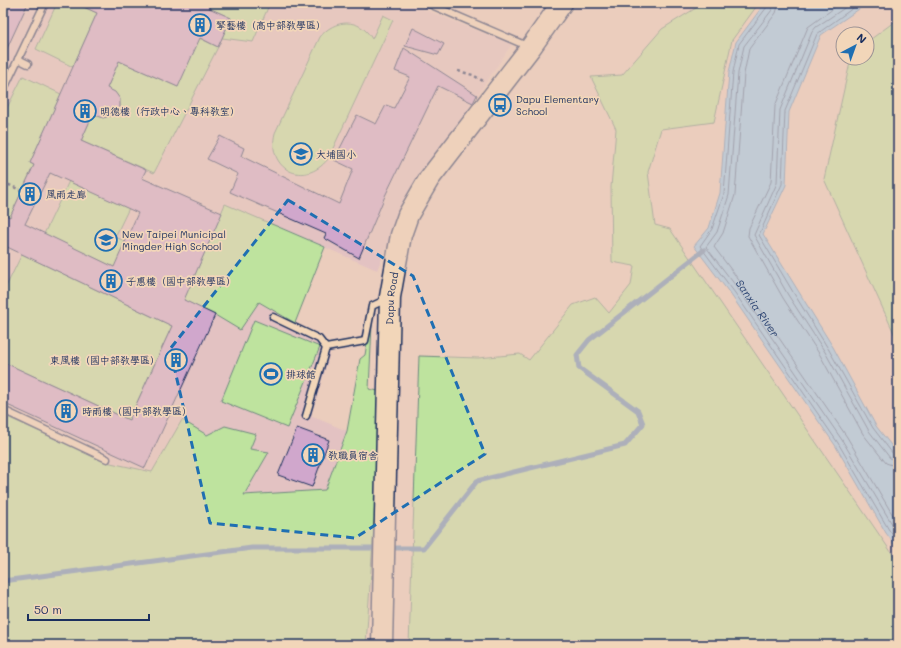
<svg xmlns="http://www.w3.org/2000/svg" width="901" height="648" font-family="Mali,'LXGW WenKai TC',sans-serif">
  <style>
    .built { fill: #e3c2c2 }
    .green { fill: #bee39e; stroke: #6c897e }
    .water { fill: #91c8f0; stroke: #628bb6 }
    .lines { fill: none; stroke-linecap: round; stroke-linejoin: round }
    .shore { stroke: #4a6c98; stroke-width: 1 }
    .stream { stroke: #628bb6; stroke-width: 5 }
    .building { fill: #d0a7cc; stroke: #1b2f5e; fill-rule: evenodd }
    .lane-casing { stroke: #1b2f5e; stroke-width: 9 }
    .primary-casing { stroke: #1b2f5e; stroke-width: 23 }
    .path { stroke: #1b2f5e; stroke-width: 2.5; stroke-dasharray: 3 3; stroke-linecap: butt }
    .lane { stroke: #f2d6b9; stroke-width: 6 }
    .primary { stroke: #f2d6b9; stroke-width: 20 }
    .marked { fill: none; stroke: #1f6fb2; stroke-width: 3; stroke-dasharray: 8 5; stroke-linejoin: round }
    .labels { text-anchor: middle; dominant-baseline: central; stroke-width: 3.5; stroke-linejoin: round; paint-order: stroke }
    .poi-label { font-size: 10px; fill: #1b2f5e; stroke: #f2d6b9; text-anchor: start }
    .street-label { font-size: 10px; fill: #1b2f5e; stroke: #f2d6b9 }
    .water-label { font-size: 11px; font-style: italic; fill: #2d4674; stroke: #f2d6b9 }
  </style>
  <rect width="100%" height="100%" fill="#ebcdbd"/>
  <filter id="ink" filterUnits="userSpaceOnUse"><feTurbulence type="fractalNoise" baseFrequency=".025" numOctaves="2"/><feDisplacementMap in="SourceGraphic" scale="8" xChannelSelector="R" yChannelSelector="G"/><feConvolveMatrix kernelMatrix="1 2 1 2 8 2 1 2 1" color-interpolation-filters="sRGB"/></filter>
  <g filter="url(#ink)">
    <polygon class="built" points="3,3 408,3 512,44 407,200 377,270 225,204 198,268 320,337 331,350 311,416 347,431 325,490 244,495 3,505"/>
    <g class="green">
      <polygon points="57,3 75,3 97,13 73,67 36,49"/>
      <polygon points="212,3 270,3 253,42 222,38 231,18 209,8"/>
      <polygon points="704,3 759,3 732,40 714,122 661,129 648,172 655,225 670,229 898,562 898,645 409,645 419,356 478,358 520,354 529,360 573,305 595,297 609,313 631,285 634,266 612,262 611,187 616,129 591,77 622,75 662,29"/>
      <path d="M 147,13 L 218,47 L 154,173 L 81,141 L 93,114 C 105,119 111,118 120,108 C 120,97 117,93 107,88 L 119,61 L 178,87 Z"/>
      <path d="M 383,15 L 393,20 L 328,159 C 304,189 266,169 275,133 L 320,37 C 334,19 360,17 372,39 Z"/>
      <polygon points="898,19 898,342 824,179 851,58 867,58 867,42"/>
      <polygon points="23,76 61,94 30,163 34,165 10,217 3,214 3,116"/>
      <polygon points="69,181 129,208 115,237 125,241 122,249 198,268 225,204 325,247 295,323 259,302 240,330 215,315 44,234"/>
      <polygon points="22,254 172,326 129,420 3,362 3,293"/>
      <polygon points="254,320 320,347 287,428 221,401"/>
      <polygon points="370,324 372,325 369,389 383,392 366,645 3,645 3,415 106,462 152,472 182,420 207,435 225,426 256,434 250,449 269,452 244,495 325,490 347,431 360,359 365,355"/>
    </g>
    <polygon class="water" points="765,3 868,3 821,35 789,112 786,185 763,234 833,347 876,426 898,454 898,549 886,533 835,445 731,295 694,246 709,228 720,193 729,72 736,42"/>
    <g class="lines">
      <g class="shore">
        <polyline points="768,3 767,7 739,44 733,72 724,194 712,229 700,246 735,293 838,443 889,530 898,542"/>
        <polyline points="773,3 772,10 744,46 738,73 729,195 717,232 706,247 739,290 842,440 898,534"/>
        <path id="s1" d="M 779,3 L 776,13 L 749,49 L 744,74 L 735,195 L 723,233 L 714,247 L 744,287 L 847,437 L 898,524"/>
        <polyline points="841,3 808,27 775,106 771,182 749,228 748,236 783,298 820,355 863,434 886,463 898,467"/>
        <polyline points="852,3 816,27 812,32 780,110 777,183 754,235 788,295 825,352 869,431 890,458 898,461"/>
        <polyline points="860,3 817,34 785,111 782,184 759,235 793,292 829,350 873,428 893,454 898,456"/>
      </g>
      <g class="stream">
        <polyline points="388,548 424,548 477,481 625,445 643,424 638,411 579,368 577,355 589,340 704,250"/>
        <polyline points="3,581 252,548 380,548"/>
      </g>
    </g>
    <g class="building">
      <polygon points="3,3 28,3 3,57"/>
      <path d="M 75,3 L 212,3 L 209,8 L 231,18 L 218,47 L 200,38 L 178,87 L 119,61 L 107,88 L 115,92 L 120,99 L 120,108 L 113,115 L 103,118 L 93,114 L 81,141 L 146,170 L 142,178 L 222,213 L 184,300 L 215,315 L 145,468 L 3,403 L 3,362 L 129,420 L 172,326 L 3,245 L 3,214 L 10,217 L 34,165 L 30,163 L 97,13 ZM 50,173 L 138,213 L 114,267 L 25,224 Z"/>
      <polygon points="413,28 444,44 438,55 405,46"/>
      <polygon points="404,48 477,95 473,103 438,86 385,196 359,258 324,238 326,234 230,192 238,174 207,159 220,136 244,148 241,156 339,204 353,169 334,160 357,115 376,124 386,105 394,108 410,77 395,71"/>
      <polygon points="297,428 329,440 312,487 278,475"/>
    </g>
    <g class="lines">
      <g class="lane-casing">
        <g id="lane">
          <polyline points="427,3 527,46"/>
          <polyline points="18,59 28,64"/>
          <polyline points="3,91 45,3"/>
          <polyline points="273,317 319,339 326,348"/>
          <polyline points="3,410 107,459"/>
          <polyline points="306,416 326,348 365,341 372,306 387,299"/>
        </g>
      </g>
      <g class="primary-casing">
        <g id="primary">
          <path id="s2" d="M 382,645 L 390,297 L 401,235 L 408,215 L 429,179 L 531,47 L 562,3"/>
        </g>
      </g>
      <g class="path">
        <polyline points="458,71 473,75 483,81"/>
        <polyline points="3,182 22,191"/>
      </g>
      <use href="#lane" class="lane"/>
      <use href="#primary" class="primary"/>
    </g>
  </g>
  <path d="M0 0H901V648H0ZM 288,200 L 413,276 L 485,454 L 355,538 L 210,523 L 170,349 Z" fill="#ebcdbd" fill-opacity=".55" fill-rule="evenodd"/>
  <path class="marked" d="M 288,200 L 413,276 L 485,454 L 355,538 L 210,523 L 170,349 Z"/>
  <defs>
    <g id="building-ring" transform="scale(1.15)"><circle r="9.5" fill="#f2d6b9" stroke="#1f6fb2" stroke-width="1.5"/><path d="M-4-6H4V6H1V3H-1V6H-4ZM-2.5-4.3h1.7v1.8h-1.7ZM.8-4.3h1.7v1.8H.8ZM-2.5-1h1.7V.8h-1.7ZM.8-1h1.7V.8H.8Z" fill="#1f6fb2"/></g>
    <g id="bus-ring" transform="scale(1.15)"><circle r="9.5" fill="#f2d6b9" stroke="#1f6fb2" stroke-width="1.5"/><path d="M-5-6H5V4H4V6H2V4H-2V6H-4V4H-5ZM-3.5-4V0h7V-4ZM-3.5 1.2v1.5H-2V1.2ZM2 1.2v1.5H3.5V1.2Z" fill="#1f6fb2"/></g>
    <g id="school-ring" transform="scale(1.15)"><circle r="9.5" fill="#f2d6b9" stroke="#1f6fb2" stroke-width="1.5"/><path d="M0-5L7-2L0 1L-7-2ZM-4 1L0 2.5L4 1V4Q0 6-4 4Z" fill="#1f6fb2"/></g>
    <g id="stadium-ring" transform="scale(1.15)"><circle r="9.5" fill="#f2d6b9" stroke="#1f6fb2" stroke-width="1.5"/><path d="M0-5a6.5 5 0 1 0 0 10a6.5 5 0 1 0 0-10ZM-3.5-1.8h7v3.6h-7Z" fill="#1f6fb2"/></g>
  </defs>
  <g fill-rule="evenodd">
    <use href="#building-ring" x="200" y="25"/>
    <use href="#bus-ring" x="500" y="105"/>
    <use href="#building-ring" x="85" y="111"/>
    <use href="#school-ring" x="301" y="154"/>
    <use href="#building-ring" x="30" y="194"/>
    <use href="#school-ring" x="106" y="240"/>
    <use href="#building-ring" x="111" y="281"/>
    <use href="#building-ring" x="176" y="360"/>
    <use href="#stadium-ring" x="271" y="374"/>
    <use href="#building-ring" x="66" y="411"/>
    <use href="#building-ring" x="313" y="455"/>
  </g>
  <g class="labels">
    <g class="poi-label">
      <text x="216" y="25">擎藝樓（高中部教學區）</text>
      <text x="516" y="99">Dapu Elementary<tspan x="516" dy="12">School</tspan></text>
      <text x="100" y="111">明德樓（行政中心、專科教室）</text>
      <text x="316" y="154">大埔國小</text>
      <text x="46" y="194">風雨走廊</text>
      <text x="122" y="234">New Taipei Municipal<tspan x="122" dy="12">Mingder High School</tspan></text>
      <text x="126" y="281">子惠樓（國中部教學區）</text>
      <text x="160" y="360" text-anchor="end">東風樓（國中部教學區）</text>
      <text x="286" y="374">排球館</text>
      <text x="82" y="411">時雨樓（國中部教學區）</text>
      <text x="328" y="455">教職員宿舍</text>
    </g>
    <g class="street-label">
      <text stroke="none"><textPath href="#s2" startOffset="347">Dapu Road</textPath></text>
    </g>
    <g class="water-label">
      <text stroke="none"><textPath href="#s1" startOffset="334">Sanxia River</textPath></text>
    </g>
  </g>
  <rect width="901" height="648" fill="none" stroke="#f2d6b9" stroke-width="16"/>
  <rect x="8" y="8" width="885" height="632" fill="none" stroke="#1b2f5e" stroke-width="1.5" filter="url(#ink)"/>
  <g transform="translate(855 46) rotate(41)"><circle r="19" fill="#f2d6b9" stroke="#9c9395"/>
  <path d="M0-3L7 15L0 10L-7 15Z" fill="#1f6fb2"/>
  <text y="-6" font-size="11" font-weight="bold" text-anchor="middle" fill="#1b2f5e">N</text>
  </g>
  <path d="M28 614v6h121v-6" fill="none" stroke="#1b2f5e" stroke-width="2"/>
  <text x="34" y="614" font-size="12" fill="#1b2f5e" stroke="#f2d6b9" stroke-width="3" paint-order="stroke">50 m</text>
</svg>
